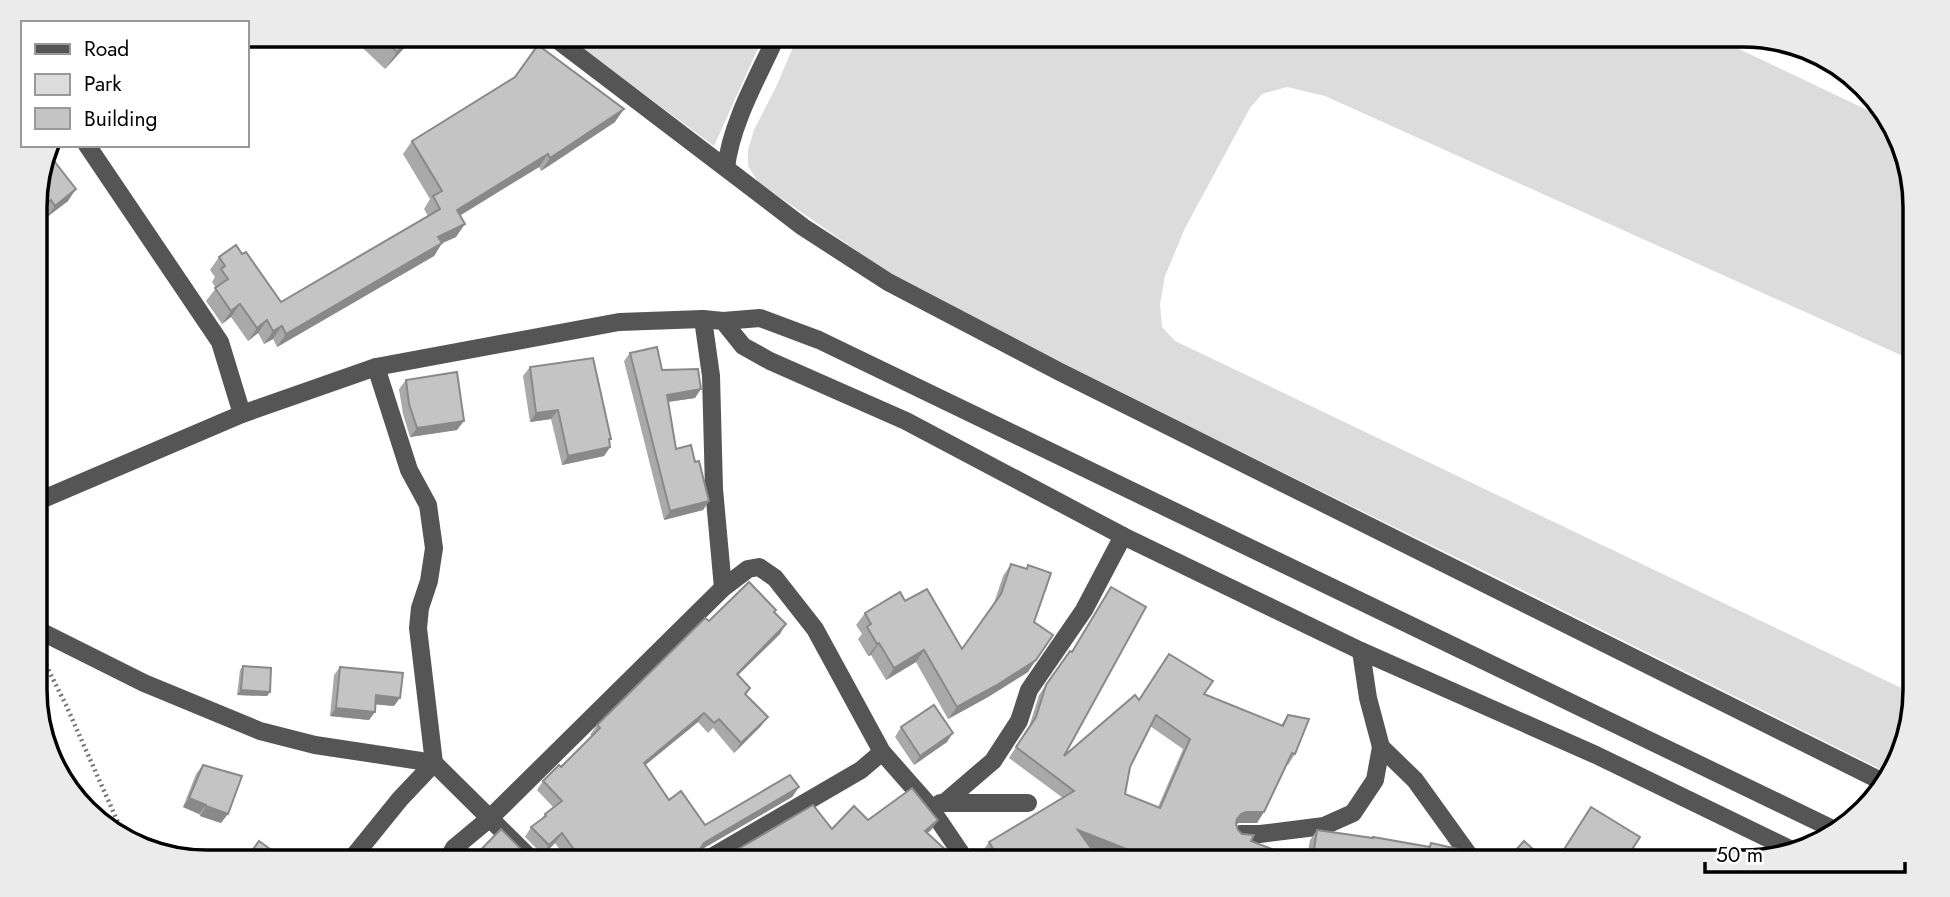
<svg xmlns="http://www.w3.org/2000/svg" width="1950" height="897" font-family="Jost,sans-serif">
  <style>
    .green { fill: #dcdcdc }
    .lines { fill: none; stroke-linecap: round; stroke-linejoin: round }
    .path { stroke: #777; stroke-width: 4.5; stroke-dasharray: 2 3.5; stroke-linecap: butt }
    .minor { stroke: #555; stroke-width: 18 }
    .wall { fill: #a9a9a9; fill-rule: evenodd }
    .shaded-wall { fill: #898989 }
    .building { fill: #c4c4c4; stroke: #898989; stroke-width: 2; fill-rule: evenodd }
    .rim { fill: none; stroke: #000; stroke-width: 3.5 }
  </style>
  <rect width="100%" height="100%" fill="#fff"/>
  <g class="green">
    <polygon points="564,35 764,35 714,146"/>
    <polygon points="798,35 1511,35 1542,39 1557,35 1710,35 1886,119 1914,186 1914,361 1325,96 1287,87 1262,94 1250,108 1185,228 1165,276 1160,304 1162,327 1175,341 1914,694 1902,756 1888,773 1486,572 1064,365 893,276 758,182 748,166 748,150 754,130 777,85"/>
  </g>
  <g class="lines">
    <polyline class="path" points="41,655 66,705 124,836"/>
    <g class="minor">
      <polyline points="551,35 803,227 888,282 1060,372 1881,781"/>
      <polyline points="87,145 220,342 242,414"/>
      <path d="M 726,168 C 731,123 758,77 777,35"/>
      <polyline points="703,319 711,376 714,489 723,588"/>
      <polyline points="723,321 760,318 819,340 1839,832"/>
      <polyline points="376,367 409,470 428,505 434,548 429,581 420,608 418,628 434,763"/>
      <polyline points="36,502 242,414 376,367 619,322 703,319 723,321 743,346 770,361 906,421 1123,536 1361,651 1596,755 1790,849"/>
      <polyline points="36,629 144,683 260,731 315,745 434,763 534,862"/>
      <polyline points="1361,651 1368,698 1381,747 1415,780 1474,862"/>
      <polyline points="940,803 1028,803"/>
      <polyline points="944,803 993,761 1019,721 1029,690 1084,610 1123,536"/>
      <polyline points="1240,834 1260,834 1324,826 1353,813 1375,780 1381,747"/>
      <polyline points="349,862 400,799 434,763"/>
      <polyline points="446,862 454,848 490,818 723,588 748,569 759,567 775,578 815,629 882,752 927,803 967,862"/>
      <polyline points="703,862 861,770 882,752"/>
    </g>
  </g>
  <g class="wall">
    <polygon points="349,35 416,35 385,69"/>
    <polygon points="615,122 541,171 539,167 460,215 456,237 442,243 434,256 277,347 273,339 264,344 258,333 248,341 231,317 222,324 206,301 216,288 212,282 215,277 210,270 219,257 242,254 281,302 428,216 424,209 430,199 403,154 412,141"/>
    <polygon points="35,196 68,201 47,217 43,212 35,219"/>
    <polygon points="630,353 662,370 695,398 668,402 676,449 695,462 709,501 703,510 664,520 624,361"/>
    <polygon points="530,367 611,439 609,441 610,447 604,456 562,465 551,419 530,422 523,376"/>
    <polygon points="406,380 457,430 410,437 403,414 399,389"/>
    <polygon points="1011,564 1026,569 1028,565 1034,622 1028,672 988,697 948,719 916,662 886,680 871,655 868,656 858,639 862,634 856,625 865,613 905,601 962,649 993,606 1003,576"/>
    <path d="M 1111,587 L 1064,756 L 1139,700 L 1204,694 L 1281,725 L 1288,715 L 1295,754 L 1288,765 L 1287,764 L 1257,823 L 1239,823 L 1091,848 L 1101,862 L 987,862 L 982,852 L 989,842 L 1063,798 L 1009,758 L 1029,727 L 1039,695 L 1070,651 L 1072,652 ZM 1150,726 L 1183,749 L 1158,807 L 1125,794 L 1130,767 Z"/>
    <polygon points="775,612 780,634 738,675 750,688 746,695 761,726 734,753 713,728 708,733 698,722 645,765 669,800 705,825 799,787 792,797 699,851 700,859 706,862 569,862 555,843 543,855 525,837 531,827 540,821 545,814 553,807 537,790 543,781 561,767 592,736 590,735 597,725 709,621"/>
    <polygon points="243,666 270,692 267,696 237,695 240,670"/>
    <polygon points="340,667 394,706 375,704 375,712 369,720 330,716 334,675"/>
    <polygon points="901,727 947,742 914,765 895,737"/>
    <polygon points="203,765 221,823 200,816 199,814 183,807 196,774"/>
    <polygon points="868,820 938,820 931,830 927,833 959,862 868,862 867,861 865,862 716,862 832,829"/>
    <polygon points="1317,830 1428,847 1431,843 1455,862 1306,862 1310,840"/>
  </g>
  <g class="shaded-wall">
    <polygon points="412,35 416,35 385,69 397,52"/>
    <polygon points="624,109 615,122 541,171 550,158"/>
    <polygon points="548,154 539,167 448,223 457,210"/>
    <polygon points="76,189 68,201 47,217 55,206"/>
    <polygon points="51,200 43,212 35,219 35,215"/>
    <polygon points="465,224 456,237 429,249 438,237"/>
    <polygon points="442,243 434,256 277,347 286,334"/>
    <polygon points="240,304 231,317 222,324 231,311"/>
    <polygon points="267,320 258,333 248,341 257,328"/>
    <polygon points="282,326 273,339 264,344 273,331"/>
    <polygon points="701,389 695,398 660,403 667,395"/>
    <polygon points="558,410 551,419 530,422 536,413"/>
    <polygon points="464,421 457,430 410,437 417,428"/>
    <polygon points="611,439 604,448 610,447 604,456 562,465 568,456"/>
    <polygon points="709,501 703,510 664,520 670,511"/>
    <polygon points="786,624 780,634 730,683 737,674"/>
    <polygon points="879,643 871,655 868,656 877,644"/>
    <polygon points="924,650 916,662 886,680 894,668"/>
    <polygon points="1036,660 1028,672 988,697 948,719 957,707"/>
    <polygon points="241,690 270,692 267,696 237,695"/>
    <polygon points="376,695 400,698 394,706 371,704"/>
    <polygon points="336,708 375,712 369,720 330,716"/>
    <polygon points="704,713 698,722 637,772 644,763"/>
    <polygon points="768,717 761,726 734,753 741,743"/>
    <polygon points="953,733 947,742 914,765 920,756"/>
    <polygon points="799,787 792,797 697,852 704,843"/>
    <polygon points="189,798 206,805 199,814 183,807"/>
    <polygon points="206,806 228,814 221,823 200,816"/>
    <polygon points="1246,812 1264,812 1257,823 1239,823 1234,825 1230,829 1241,814"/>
    <polygon points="938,820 931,830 918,841 925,831"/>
    <polygon points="1078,830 1159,862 1126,862 1071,840"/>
    <polygon points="562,833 555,843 543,855 549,845"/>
    <polygon points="874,851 865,862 859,862"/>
  </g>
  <g class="building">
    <polygon points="379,35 412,35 397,52"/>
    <polygon points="538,45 624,109 550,158 548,154 457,210 465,224 438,237 442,243 286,334 282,326 273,331 267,320 257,328 240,304 231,311 215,288 228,279 221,269 225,266 219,257 236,245 242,254 246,252 281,302 440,209 433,196 442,191 412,141 515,77"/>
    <polygon points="51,157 76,189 55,206 51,200 35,215 35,196 45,162"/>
    <polygon points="657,347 662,370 698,369 701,389 667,395 676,449 691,445 695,462 699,461 709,501 670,511 630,353"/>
    <polygon points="593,358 611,439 609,439 610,447 568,456 558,410 536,413 530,367"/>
    <polygon points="457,372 464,421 417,428 409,404 406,380"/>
    <polygon points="36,429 43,448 41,449 41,453 36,456"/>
    <polygon points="1011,564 1027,569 1028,565 1051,573 1034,622 1053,635 1036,660 997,685 957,707 924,650 894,668 879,643 877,644 867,627 871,624 865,613 900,592 905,601 927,589 962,649 1001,594"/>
    <polygon points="749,582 776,610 774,612 786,624 737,674 750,688 745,694 768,717 741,743 719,719 714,723 704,713 644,763 669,800 681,791 705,825 790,775 799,787 704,843 698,852 700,859 706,862 583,862 562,833 549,845 531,827 546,816 545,814 562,801 543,781 559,765 561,767 600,728 597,725 705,618 709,621"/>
    <path d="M 1111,587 L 1146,607 L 1064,756 L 1135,695 L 1139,700 L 1169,654 L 1213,681 L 1204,694 L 1283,726 L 1288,715 L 1309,719 L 1295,754 L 1292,753 L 1264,812 L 1246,812 L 1241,814 L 1237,819 L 1236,824 L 1238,830 L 1242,834 L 1254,835 L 1251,841 L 1305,862 L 1159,862 L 1078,830 L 1101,862 L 1001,862 L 989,842 L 1074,791 L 1016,747 L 1036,717 L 1046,685 L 1070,651 L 1072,652 ZM 1156,715 L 1190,739 L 1160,808 L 1125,794 L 1130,767 Z"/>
    <polygon points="243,666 271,668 270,692 241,690"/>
    <polygon points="340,667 403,673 400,698 376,695 375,712 336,708"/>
    <polygon points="934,705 953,733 920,756 901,727"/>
    <polygon points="203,765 242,776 228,814 206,806 206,805 189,798"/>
    <polygon points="912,788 938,820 925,831 959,862 873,862 878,856 874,851 859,862 716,862 813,805 832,829 854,806 868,820"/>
    <polygon points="1591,807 1640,837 1624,862 1556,862"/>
    <polygon points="100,810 118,827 116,829 96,814"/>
    <polygon points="501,829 533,861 531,862 469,862"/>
    <polygon points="1317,830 1373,838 1373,837 1430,847 1431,843 1458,849 1455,862 1312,862"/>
    <polygon points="259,841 288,862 244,862"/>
    <polygon points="1524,841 1547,862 1505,862"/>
  </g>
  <path d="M0 0H1950V897H0ZM207 47H1743A160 160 0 0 1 1903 207V690A160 160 0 0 1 1743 850H207A160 160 0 0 1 47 690V207A160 160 0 0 1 207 47Z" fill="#ebebeb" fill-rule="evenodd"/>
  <path class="rim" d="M207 47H1743A160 160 0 0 1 1903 207V690A160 160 0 0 1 1743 850H207A160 160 0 0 1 47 690V207A160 160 0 0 1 207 47Z"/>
  <rect x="21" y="21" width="228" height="126" fill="#ffffff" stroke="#999999" stroke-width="2"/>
  <rect x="35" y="44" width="35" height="10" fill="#555555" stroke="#999999" stroke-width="2"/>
  <text x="84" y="56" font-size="21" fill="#000000">Road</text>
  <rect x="35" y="74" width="35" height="21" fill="#dcdcdc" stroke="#999999" stroke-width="2"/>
  <text x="84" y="91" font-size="21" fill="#000000">Park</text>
  <rect x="35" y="108" width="35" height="21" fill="#c4c4c4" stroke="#999999" stroke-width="2"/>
  <text x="84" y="126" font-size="21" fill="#000000">Building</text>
  <path d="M1705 862v10h200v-10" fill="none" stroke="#000000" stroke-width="3.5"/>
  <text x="1716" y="862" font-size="21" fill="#000000" stroke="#ffffff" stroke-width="5" paint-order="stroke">50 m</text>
</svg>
